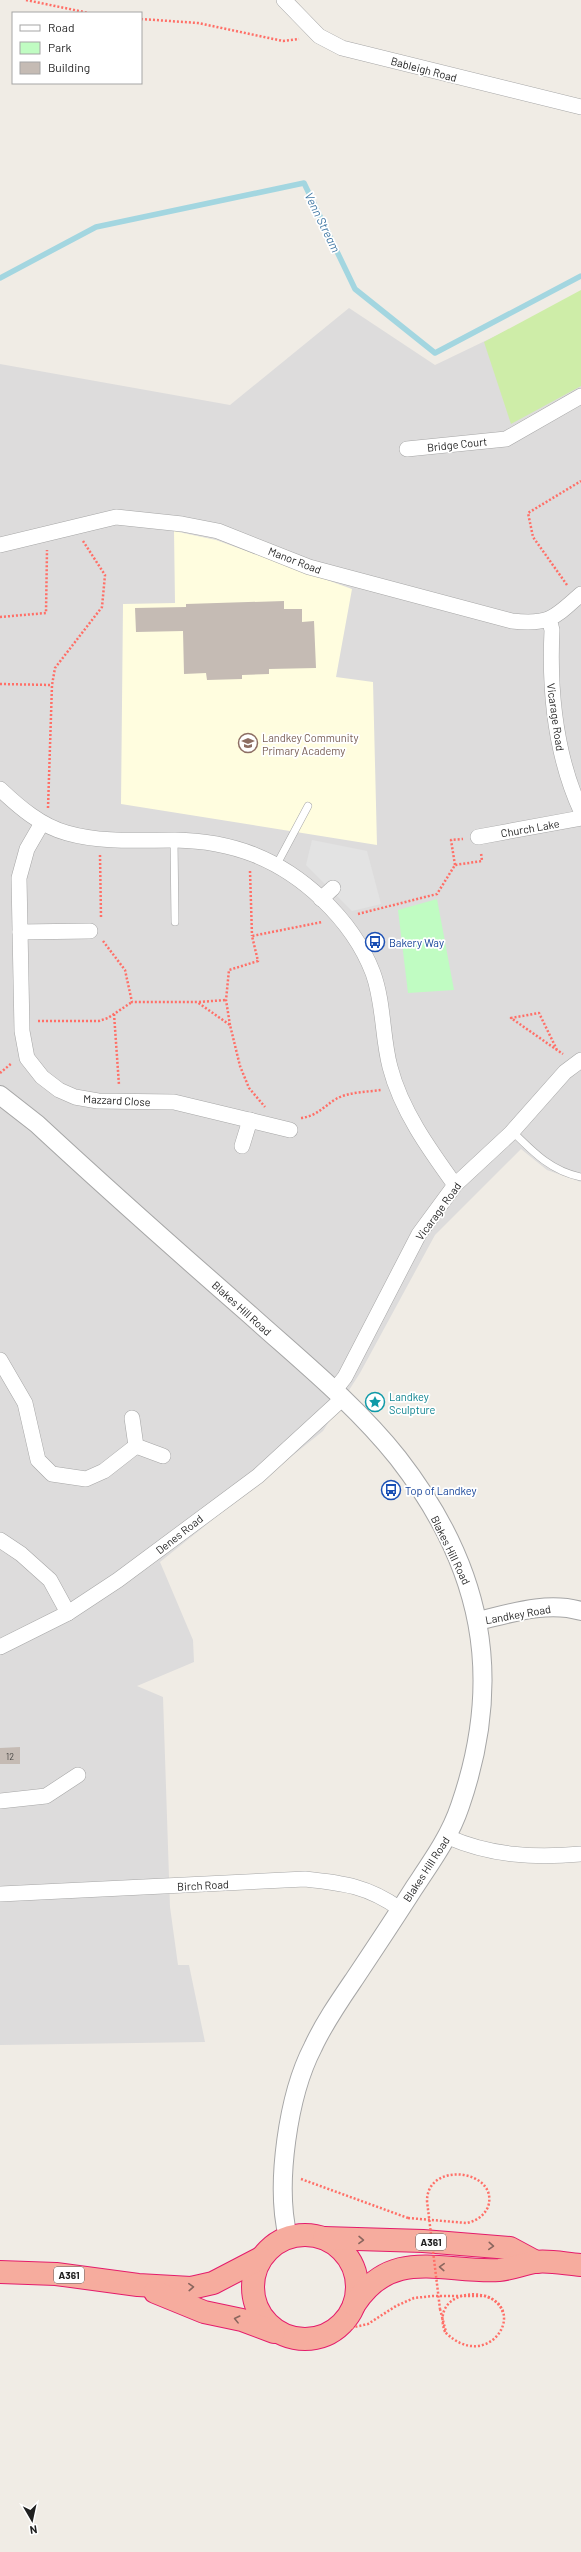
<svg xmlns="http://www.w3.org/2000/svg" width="581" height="2552" font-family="Barlow,sans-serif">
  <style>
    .residential { fill: #dddcdc }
    .education { fill: #fffddf }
    .grass { fill: #ceeda8 }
    .park { fill: #c0fcc2 }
    .parking { fill: #e3e3e3 }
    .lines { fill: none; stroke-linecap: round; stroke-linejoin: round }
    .stream { stroke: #a3d6e0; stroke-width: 5.5 }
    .building { fill: #c5bbb4 }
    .service-casing { stroke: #a6a6a6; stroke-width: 8 }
    .minor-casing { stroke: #a6a6a6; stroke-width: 16 }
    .tertiary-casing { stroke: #a6a6a6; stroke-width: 20 }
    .trunk-casing { stroke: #e41c6b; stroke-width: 24 }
    .path { stroke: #ff6f67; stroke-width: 2.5; stroke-dasharray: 2 2; stroke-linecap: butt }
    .service { stroke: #fff; stroke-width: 7 }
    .minor { stroke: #fff; stroke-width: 15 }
    .tertiary { stroke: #fff; stroke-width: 18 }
    .trunk { stroke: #f6ac9e; stroke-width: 22 }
    .path-bridge { stroke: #ff6f67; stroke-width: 2.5; stroke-dasharray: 2 2; stroke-linecap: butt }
    .oneway { stroke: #8a665e }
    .labels { text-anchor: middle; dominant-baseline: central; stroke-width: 3.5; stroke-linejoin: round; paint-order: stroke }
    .number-label { font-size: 9px; fill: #484644 }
    .shield { fill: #fff; stroke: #626262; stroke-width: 1 }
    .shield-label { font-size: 10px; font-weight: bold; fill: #1f1f1f }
    .street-label { font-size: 11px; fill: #1f1f1f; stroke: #fff }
    .education-label { font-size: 11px; fill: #785e54; stroke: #fff; text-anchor: start }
    .transit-label { font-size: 11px; fill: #164399; stroke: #fff; text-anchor: start }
    .culture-label { font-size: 11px; fill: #0d838f; stroke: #fff; text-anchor: start }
    .water-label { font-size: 12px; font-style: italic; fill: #4178a4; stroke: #fff }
  </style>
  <rect width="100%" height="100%" fill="#f0ece5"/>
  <polygon class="residential" points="581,295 581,1182 547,1170 521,1149 435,1235 360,1373 323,1431 160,1562 193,1640 194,1662 137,1686 163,1697 170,1907 178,1965 189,1965 205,2042 0,2045 0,364 230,405 349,308 435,365"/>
  <polygon class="education" points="174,531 216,540 352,589 336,677 373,682 377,845 121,804 123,604 175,603"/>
  <polygon class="grass" points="581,290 581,386 511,424 484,342"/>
  <polygon class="park" points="437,899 454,990 408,993 398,910"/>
  <polygon class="parking" points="312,840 367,851 381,904 352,911 306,865"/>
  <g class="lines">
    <polyline class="stream" points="0,278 96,227 304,183 355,289 435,353 581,276"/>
  </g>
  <g class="building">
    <polygon points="284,601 284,609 302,609 302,622 314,621 316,668 269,669 269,674 242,675 242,679 207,680 206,673 184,674 183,631 136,632 135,608 186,607 186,604"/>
    <polygon points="20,1747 20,1764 0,1764 0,1748"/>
  </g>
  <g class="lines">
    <g class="service-casing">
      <g id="service">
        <polyline points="174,840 175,922"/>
        <polyline points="277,864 308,806"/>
        <path d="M 512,1131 C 533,1152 551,1171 581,1177"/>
      </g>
    </g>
    <g class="minor-casing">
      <g id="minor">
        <polyline points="284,0 319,36 342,48 581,107"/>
        <polyline points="407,449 506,439 581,396"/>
        <path d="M 0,545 L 116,517 L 182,524 L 218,531 L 309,567 L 512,621 C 550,625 554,618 581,594"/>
        <path d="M 549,619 L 552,630 C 549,692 555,754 581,811"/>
        <path d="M 0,789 C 19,807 41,826 67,833 C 102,843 139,840 175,840 C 233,841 280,859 322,899 C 344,920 362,944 373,973 C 384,1003 382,1037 390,1067 C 401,1110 429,1149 455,1185"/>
        <polyline points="42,823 27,849 19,878 22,1031 27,1058 42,1077 59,1090 75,1097 98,1101 174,1102 290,1130"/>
        <polyline points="478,837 581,818"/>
        <polyline points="321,899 333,888"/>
        <polyline points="20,932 90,931"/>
        <polyline points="242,1146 250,1120"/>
        <polyline points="0,1360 25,1403 38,1460 52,1474 86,1479 104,1471 136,1446"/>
        <polyline points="334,1391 345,1377 419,1234 455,1185 511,1133 565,1072 581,1060"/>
        <polyline points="132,1418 136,1446 163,1456"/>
        <polyline points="0,1540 21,1554 50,1580 68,1613"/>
        <polyline points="0,1647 68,1613 118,1580 258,1476 343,1398"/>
        <polyline points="0,1801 46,1796 78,1775"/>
        <path d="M 448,1837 C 491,1856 535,1858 581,1854"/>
        <path d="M 0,1894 L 305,1879 C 343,1883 368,1886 400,1909"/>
      </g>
    </g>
    <g class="tertiary-casing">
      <g id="tertiary">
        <path d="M 0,1095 L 37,1124 C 106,1188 177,1251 248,1313 C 299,1359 355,1404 398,1458 C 482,1566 505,1676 460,1806 C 450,1836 432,1861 414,1888 C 395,1918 375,1948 355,1978 C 340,2000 324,2023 313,2047 C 288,2095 275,2185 288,2237"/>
        <path d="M 478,1621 C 511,1613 548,1601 581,1611"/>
      </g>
    </g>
    <g class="trunk-casing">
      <g id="trunk">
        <circle cx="305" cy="2287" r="52"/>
        <polyline points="324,2238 423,2241 510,2248 536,2262"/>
        <polyline points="0,2272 56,2274 138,2285 191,2288 213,2283 261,2258"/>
        <polyline points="155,2292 204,2312 242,2320 274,2332"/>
        <path d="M 354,2305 C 392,2246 442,2273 499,2270 C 511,2269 523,2264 535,2262 C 549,2260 566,2264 581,2265"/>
      </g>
    </g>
    <g class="path">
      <polyline points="26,0 89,13"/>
      <polyline points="141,19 198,23 283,41 299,39"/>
      <polyline points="567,585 533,537 528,513 581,481"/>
      <polyline points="0,617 46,613 47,550"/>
      <polyline points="0,684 52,685"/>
      <polyline points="48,808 52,685 55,668 102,607 105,575 83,541"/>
      <polyline points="100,855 101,918"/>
      <polyline points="455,865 451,840 463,839"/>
      <polyline points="250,871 252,936"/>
      <polyline points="358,914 437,894 455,865 482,861 481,853"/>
      <polyline points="103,941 125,970 132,1002 197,1002 230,1025 240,1066 249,1088 265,1107"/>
      <polyline points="199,1002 226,1000"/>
      <polyline points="114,1014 119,1085"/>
      <polyline points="38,1021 99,1021 108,1018 132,1002"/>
      <polyline points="230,1025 226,1000 229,970 258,961 252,936 322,922"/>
      <polyline points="557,1050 539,1013 511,1018 557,1050 563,1054"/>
      <polyline points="0,1073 12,1063"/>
      <path d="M 301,1118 C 317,1116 323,1107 336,1099 C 348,1092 367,1092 381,1090"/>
      <polyline points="301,2179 408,2218"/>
      <polyline points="440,2309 446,2332"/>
      <path d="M 332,2332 L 368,2324 L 396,2306 L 414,2298 L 433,2296 L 486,2296 C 529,2311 487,2374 445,2332"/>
    </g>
    <use href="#service" class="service"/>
    <use href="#minor" class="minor"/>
    <use href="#tertiary" class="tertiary"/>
    <use href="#trunk" class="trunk"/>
    <g class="path-bridge">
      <path d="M 408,2218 L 467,2223 C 476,2221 484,2216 488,2207 C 500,2170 427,2160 427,2201 L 440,2309"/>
      <path d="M 445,2332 C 429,2289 495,2283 503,2313"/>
    </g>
  </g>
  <defs><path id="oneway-chevron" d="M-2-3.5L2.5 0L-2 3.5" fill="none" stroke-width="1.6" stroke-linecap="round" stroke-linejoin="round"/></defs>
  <g class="oneway">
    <use href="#oneway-chevron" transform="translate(361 2240) rotate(1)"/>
    <use href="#oneway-chevron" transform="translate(491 2246) rotate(4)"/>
    <use href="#oneway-chevron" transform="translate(442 2267) rotate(-177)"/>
    <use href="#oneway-chevron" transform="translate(191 2287) rotate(-3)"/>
    <use href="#oneway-chevron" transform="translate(237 2319) rotate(-166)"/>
  </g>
  <defs>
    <g id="school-ring" transform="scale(1)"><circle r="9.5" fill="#fff" stroke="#8d6e63" stroke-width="1.5"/><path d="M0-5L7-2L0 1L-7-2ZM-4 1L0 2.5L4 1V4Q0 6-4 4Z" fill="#8d6e63"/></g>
    <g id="bus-ring" transform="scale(1)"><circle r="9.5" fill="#fff" stroke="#1a4fb4" stroke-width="1.5"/><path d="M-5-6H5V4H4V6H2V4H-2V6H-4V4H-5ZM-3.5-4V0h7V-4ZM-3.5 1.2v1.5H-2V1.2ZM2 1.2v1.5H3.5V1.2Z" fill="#1a4fb4"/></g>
    <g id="sight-ring" transform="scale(1)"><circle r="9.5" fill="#fff" stroke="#0f9aa8" stroke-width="1.5"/><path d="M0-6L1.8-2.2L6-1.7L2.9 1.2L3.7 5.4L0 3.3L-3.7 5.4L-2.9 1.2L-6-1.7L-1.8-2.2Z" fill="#0f9aa8"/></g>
  </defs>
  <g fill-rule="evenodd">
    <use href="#school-ring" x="248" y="743"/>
    <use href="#bus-ring" x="375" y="942"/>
    <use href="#sight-ring" x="375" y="1402"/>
    <use href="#bus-ring" x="391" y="1490"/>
  </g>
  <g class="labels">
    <g class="number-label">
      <text x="10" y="1756">12</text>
    </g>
    <g class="shield">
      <rect x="416" y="2234" width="30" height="16" rx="3"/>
      <rect x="54" y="2267" width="30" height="16" rx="3"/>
    </g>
    <g class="shield-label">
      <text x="431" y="2242">A361</text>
      <text x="69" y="2275">A361</text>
    </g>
    <g class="street-label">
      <text transform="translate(424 69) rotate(15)">Bableigh Road</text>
      <text transform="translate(457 444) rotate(-6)">Bridge Court</text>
      <text transform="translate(295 560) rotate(21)">Manor Road</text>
      <text transform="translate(556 717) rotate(82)">Vicarage Road</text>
      <text transform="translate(530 828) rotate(-10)">Church Lake</text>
      <text transform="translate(117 1100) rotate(3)">Mazzard Close</text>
      <text transform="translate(438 1211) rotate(-54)">Vicarage Road</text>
      <text transform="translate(242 1308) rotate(42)">Blakes Hill Road</text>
      <text transform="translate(179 1534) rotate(-38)">Denes Road</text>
      <text transform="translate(451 1550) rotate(64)">Blakes Hill Road</text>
      <text transform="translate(518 1614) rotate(-10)">Landkey Road</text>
      <text transform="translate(426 1869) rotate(-57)">Blakes Hill Road</text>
      <text transform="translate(203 1885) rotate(-3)">Birch Road</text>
    </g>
    <g class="education-label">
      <text x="262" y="737">Landkey Community<tspan x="262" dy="13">Primary Academy</tspan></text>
    </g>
    <g class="transit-label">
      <text x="389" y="942">Bakery Way</text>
      <text x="405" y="1490">Top of Landkey</text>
    </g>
    <g class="culture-label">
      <text x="389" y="1396">Landkey<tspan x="389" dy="13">Sculpture</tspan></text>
    </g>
    <g class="water-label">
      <text transform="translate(323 222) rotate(64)">Venn Stream</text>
    </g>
  </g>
  <rect x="12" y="12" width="130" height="72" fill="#ffffff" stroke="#a5a5a5"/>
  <rect x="20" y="25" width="20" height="6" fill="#ffffff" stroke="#a5a5a5"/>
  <text x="48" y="32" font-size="12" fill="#1f1f1f">Road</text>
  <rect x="20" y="42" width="20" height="12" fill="#c0fcc2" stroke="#a5a5a5"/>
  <text x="48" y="52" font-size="12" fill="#1f1f1f">Park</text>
  <rect x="20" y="62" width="20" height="12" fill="#c5bbb4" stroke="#a5a5a5"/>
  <text x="48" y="72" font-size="12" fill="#1f1f1f">Building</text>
  <g transform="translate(32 2520) rotate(171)" stroke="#ffffff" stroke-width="3" paint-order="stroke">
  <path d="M0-3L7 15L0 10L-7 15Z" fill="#1f1f1f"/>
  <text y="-6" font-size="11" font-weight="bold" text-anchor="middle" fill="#1f1f1f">N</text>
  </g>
</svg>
